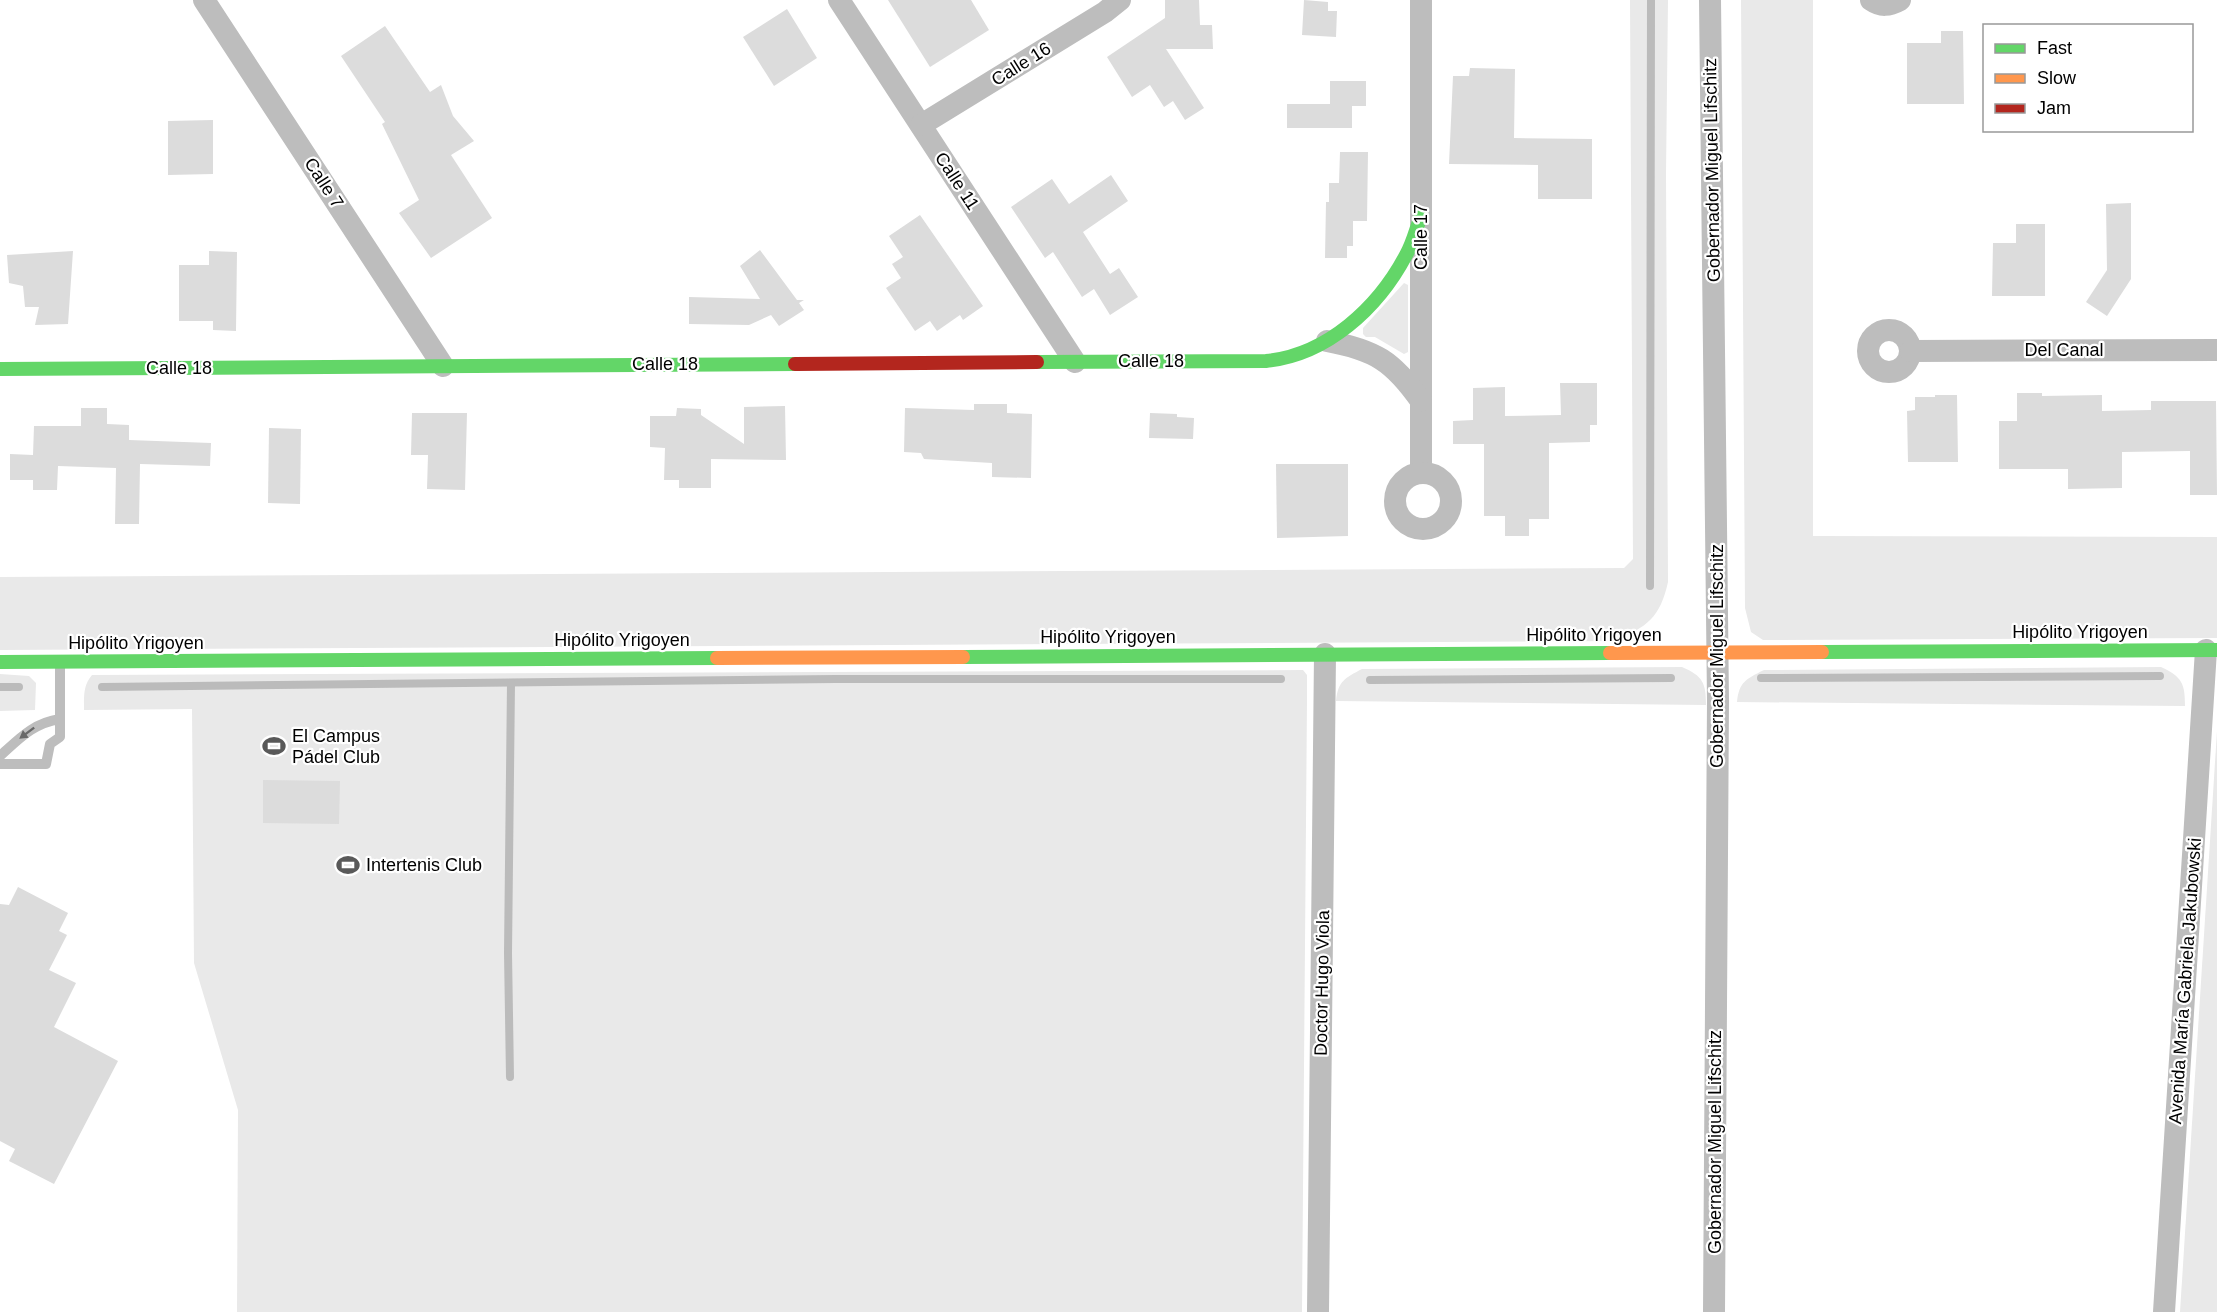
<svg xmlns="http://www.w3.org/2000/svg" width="2217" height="1312" font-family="Helvetica,sans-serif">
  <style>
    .green { fill: #e9e9e9 }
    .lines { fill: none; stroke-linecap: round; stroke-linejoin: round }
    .stream { stroke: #bbb; stroke-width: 8 }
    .building { fill: #dcdcdc }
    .lane { stroke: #bdbdbd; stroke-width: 10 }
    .street { stroke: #bdbdbd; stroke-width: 22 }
    .fast { stroke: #63d668; stroke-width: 14 }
    .slow { stroke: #ff974d; stroke-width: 14 }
    .jam { stroke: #b3261e; stroke-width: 14 }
    .oneway { fill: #686868 }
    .labels { text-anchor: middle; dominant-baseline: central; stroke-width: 4.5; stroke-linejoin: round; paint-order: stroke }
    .street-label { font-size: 18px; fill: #000; stroke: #fff }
    .poi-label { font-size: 18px; fill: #000; stroke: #fff; text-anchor: start }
  </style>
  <rect width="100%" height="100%" fill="#fff"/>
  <g class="green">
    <path d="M 1630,0 L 1668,0 L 1666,174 L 1668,582 C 1660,618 1647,627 1614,641 L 0,650 L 0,577 L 1624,568 L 1633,559 Z"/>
    <polygon points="1741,0 1813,0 1813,536 2217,537 2217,638 1763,640 1751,632 1745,608"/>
    <polygon points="1404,283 1408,285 1408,352 1404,354 1375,337 1366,337 1363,334 1363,328"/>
    <path d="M 1682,667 C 1703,676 1706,683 1706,705 L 1336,701 C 1338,681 1345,678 1362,669 Z"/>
    <path d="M 2161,667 C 2182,677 2185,683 2185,706 L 1737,702 C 1739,682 1746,679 1764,670 Z"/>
    <path d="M 1303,670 L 1307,675 L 1307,700 L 1302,1312 L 237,1312 L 238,1110 L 194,963 L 192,709 L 84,710 C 84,697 83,685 92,675 Z"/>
    <polygon points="0,674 29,676 36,683 35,710 0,711"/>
    <polygon points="2217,731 2217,1312 2180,1312"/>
  </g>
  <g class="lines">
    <g class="stream">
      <polyline points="1650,586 1651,0"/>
      <polyline points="1761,678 2160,676"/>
      <polyline points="1370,680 1671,678"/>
      <polyline points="0,687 19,687"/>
      <polyline points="102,687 836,679 1281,679"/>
      <polyline points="510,1077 508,953 511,683"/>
    </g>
  </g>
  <g class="building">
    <polygon points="888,0 971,0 989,30 930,67"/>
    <polygon points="1165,0 1199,0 1200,25 1212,25 1213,49 1166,49 1204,108 1185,120 1173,101 1164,107 1150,85 1132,97 1107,57 1165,18"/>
    <polygon points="1304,0 1328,2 1328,11 1337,11 1336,37 1302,35"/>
    <polygon points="787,9 817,58 774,86 743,37"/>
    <polygon points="385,26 430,92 441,85 453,116 474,141 451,155 492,218 431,258 399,213 419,200 382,124 385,122 341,56"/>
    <polygon points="1941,31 1963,31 1964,104 1907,104 1907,43 1941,43"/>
    <polygon points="1470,68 1515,69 1514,138 1592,139 1592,199 1538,199 1538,165 1449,164 1453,76 1469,76"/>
    <polygon points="1330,81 1366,81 1366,106 1352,106 1352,128 1287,128 1287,104 1330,104"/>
    <polygon points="213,120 213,174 168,175 168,121"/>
    <polygon points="1340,152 1368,152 1367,221 1353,221 1353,246 1347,246 1347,258 1325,258 1326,202 1329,202 1329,183 1339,183"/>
    <polygon points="1111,175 1128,201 1083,232 1110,274 1119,268 1138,297 1110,315 1094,289 1082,297 1053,252 1045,258 1011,207 1052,179 1069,204"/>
    <polygon points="2131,203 2131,279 2107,316 2086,302 2107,270 2106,204"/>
    <polygon points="920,215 983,306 963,320 960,315 937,331 930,321 915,331 886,288 901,278 892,264 903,257 889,236"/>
    <polygon points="2016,224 2045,224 2045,296 1992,296 1993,243 2016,243"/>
    <polygon points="760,250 797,300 804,300 799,303 804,310 779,326 771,315 749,325 689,324 689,297 760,299 740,266"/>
    <polygon points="73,251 68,324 35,325 39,307 25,307 23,286 9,283 7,255"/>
    <polygon points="209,251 237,252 236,331 213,330 213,321 179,321 179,265 209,265"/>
    <polygon points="1560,383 1597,383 1597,425 1590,425 1590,442 1549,443 1549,519 1529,519 1529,536 1505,536 1505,516 1484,516 1484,444 1453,444 1453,421 1473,420 1473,388 1505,387 1505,416 1561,415"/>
    <polygon points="2017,393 2042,393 2042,396 2102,395 2102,411 2151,410 2151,401 2216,401 2217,495 2190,495 2190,451 2122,452 2122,488 2068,489 2068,469 1999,469 1999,421 2017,421"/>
    <polygon points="1935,395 1957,395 1958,462 1908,462 1907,411 1915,410 1915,397 1935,397"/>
    <polygon points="974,404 1007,404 1007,413 1032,414 1031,478 992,477 992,463 924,459 921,453 904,452 905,408 974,410"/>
    <polygon points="785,406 786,460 711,459 711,488 679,488 679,480 664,480 665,448 650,447 650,416 676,416 677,408 701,409 701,415 744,444 744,407"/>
    <polygon points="81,408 107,408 107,424 129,425 129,440 211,443 210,466 140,464 139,524 115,524 116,468 58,466 57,490 33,490 33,480 10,480 10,454 33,455 34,426 81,426"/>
    <polygon points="412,413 467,413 465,490 427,489 428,455 411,455"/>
    <polygon points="1150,413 1177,414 1177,417 1194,418 1193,439 1149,438"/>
    <polygon points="269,428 301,429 300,504 268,503"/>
    <polygon points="1276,464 1348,464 1348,536 1277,538"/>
    <polygon points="263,780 340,781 339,824 263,823"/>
    <polygon points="18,887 68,913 59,931 67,935 49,970 76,983 54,1027 118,1061 54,1184 9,1161 15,1149 0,1141 0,904 9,905"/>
  </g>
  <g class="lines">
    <g class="lane">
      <path d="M 0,756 C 19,739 33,723 60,719"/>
      <polyline points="0,764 46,764 50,744 60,737 60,663"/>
    </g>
    <g class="street">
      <polyline points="204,0 443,366"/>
      <polyline points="839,0 1075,362"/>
      <polyline points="1421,0 1421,473"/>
      <polyline points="1710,0 1718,701 1714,1312"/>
      <path d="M 1871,0 C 1881,7 1889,6 1900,0"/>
      <polyline points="921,125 1105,12 1120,0"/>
      <circle cx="1889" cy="351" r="21"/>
      <path d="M 1327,341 C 1375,350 1393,361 1421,401"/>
      <polyline points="1911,351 2217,350"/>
      <circle cx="1423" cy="501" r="28"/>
      <polyline points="1318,1312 1325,654"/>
      <polyline points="2164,1312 2206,650"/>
    </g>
    <g class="fast">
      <path d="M 1037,362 L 1266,361 C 1327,355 1378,308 1406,255 C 1413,243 1416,229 1421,216"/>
      <polyline points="0,369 795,364"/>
      <polyline points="1822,652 2217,650"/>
      <polyline points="963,657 1610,653"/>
      <polyline points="0,662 717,658"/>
    </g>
    <g class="slow">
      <polyline points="1610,653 1822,652"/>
      <polyline points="717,658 963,657"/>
    </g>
    <polyline class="jam" points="795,364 1037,362"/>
  </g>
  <defs><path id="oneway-solid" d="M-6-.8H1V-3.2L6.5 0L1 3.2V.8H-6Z" transform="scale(1.5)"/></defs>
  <use class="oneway" href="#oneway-solid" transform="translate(27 733) rotate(143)"/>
  <defs>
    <g id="stadium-bare" transform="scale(1.8)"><path d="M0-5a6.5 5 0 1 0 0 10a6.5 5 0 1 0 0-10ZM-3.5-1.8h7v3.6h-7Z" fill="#595959" stroke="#fff" stroke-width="2.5" paint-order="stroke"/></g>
  </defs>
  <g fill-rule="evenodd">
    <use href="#stadium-bare" x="274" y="746"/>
    <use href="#stadium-bare" x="348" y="865"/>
  </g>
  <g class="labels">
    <g class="street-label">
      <text transform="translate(1021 64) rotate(-32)">Calle 16</text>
      <text transform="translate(1712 170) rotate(-91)">Gobernador Miguel Lifschitz</text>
      <text transform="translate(957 181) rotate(57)">Calle 11</text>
      <text transform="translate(324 183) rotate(57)">Calle 7</text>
      <text transform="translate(1421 237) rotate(-90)">Calle 17</text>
      <text x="2064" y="350">Del Canal</text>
      <text x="1151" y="361">Calle 18</text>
      <text x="665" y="364">Calle 18</text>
      <text x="179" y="368">Calle 18</text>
      <text x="2080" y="632">Hipólito Yrigoyen</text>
      <text x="1594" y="635">Hipólito Yrigoyen</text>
      <text x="1108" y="637">Hipólito Yrigoyen</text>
      <text x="622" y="640">Hipólito Yrigoyen</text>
      <text x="136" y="643">Hipólito Yrigoyen</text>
      <text transform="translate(1717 656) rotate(-90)">Gobernador Miguel Lifschitz</text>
      <text transform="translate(2185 981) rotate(-86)">Avenida María Gabriela Jakubowski</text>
      <text transform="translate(1322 983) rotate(-89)">Doctor Hugo Viola</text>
      <text transform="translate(1715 1142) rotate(-90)">Gobernador Miguel Lifschitz</text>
    </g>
    <g class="poi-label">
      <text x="292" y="736">El Campus<tspan x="292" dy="21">Pádel Club</tspan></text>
      <text x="366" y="865">Intertenis Club</text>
    </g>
  </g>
  <rect x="1983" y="24" width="210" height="108" fill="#ffffff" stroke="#999999" stroke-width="1.5"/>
  <rect x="1995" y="44" width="30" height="9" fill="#63d668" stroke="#999999" stroke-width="1.5"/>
  <text x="2037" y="54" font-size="18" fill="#000000">Fast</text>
  <rect x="1995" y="74" width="30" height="9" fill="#ff974d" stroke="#999999" stroke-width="1.5"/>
  <text x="2037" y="84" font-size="18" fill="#000000">Slow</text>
  <rect x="1995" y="104" width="30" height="9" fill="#b3261e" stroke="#999999" stroke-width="1.5"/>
  <text x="2037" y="114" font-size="18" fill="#000000">Jam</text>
</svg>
